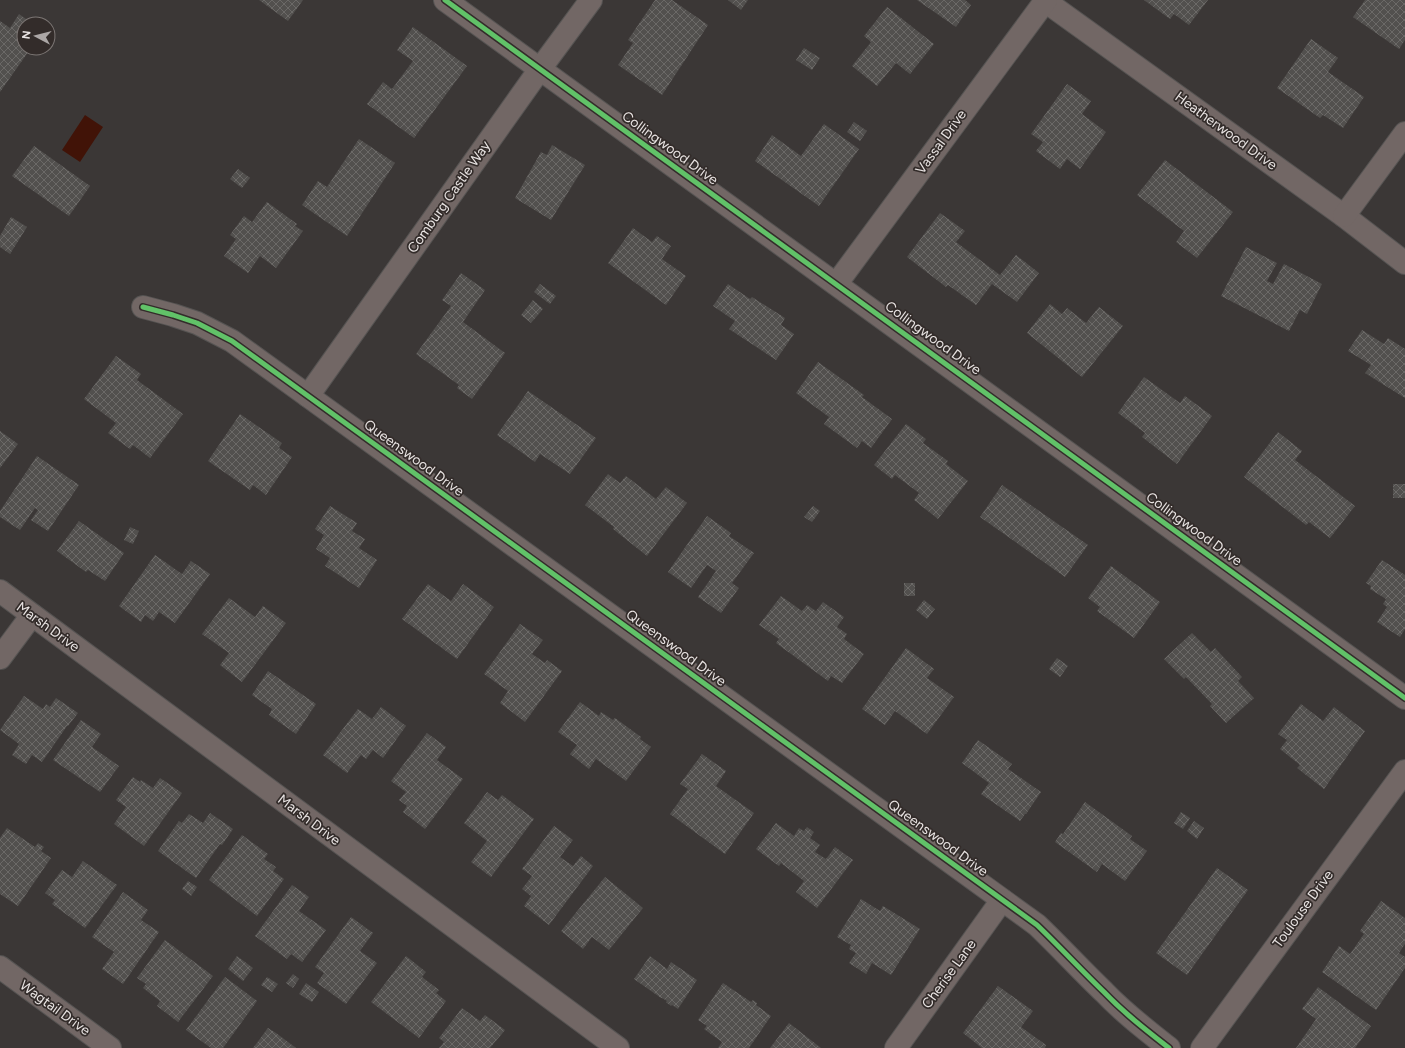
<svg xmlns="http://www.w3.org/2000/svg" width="1405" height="1048" font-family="Figtree,sans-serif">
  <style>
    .water { fill: #411307 }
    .building { fill: url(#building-cross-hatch) }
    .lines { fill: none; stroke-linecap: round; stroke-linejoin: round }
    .street-casing { stroke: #565453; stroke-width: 24 }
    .street { stroke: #726765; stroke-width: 22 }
    .cycleway-casing { stroke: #332c2a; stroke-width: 8 }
    .cycleway { stroke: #61c268; stroke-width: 5 }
    .labels { text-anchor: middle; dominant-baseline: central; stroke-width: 3.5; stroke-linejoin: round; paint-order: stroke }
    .street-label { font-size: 14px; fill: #e9e4e3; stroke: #332c2a }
  </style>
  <defs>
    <pattern id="building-cross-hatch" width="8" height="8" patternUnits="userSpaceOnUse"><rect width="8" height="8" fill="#52504e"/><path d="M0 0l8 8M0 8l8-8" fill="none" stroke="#6b6967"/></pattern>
  </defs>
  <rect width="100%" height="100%" fill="#3b3736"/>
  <polygon class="water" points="85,115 103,127 80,162 62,150"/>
  <g class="building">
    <polygon points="259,0 303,0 288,21"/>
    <polygon points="655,0 672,0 708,25 662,95 618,65 633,43 628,40"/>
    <polygon points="728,0 748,0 741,10"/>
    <polygon points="917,0 965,0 971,5 956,27"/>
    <polygon points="1144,0 1208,0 1189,25 1174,14 1170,19"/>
    <polygon points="1365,0 1405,0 1405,40 1399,49 1353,17"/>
    <polygon points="887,7 934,44 910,74 896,63 877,86 852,66 871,42 864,36"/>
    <polygon points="19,14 33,24 24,24 24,48 31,48 0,92 0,21 10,28"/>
    <polygon points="413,27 467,66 414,138 367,104 383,82 392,89 413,61 397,50"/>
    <polygon points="1311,39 1338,58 1328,72 1364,97 1343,128 1323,115 1320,118 1277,88"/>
    <polygon points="804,48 820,58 812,70 796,60"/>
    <polygon points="1067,84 1091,101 1082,114 1106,132 1080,169 1067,159 1060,169 1036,151 1043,142 1031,134"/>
    <polygon points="854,122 867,131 860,141 847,132"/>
    <polygon points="824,124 859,149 819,206 755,161 772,135 801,156"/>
    <polygon points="359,139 395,163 347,236 302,205 318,181 327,187"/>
    <polygon points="552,145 585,165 551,220 515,198 541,152 547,155"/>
    <polygon points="34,146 90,186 69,216 12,176"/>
    <polygon points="1165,160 1233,212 1197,258 1176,242 1184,231 1137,195"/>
    <polygon points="238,169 250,178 242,188 230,179"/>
    <polygon points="267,202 297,224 295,226 303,231 276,268 260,256 248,273 224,256 236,239 230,235 244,216 252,222"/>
    <polygon points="940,213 965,231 956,242 1000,275 1016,255 1039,273 1017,302 992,284 976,305 948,285 946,287 907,257"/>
    <polygon points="11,217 27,227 10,254 0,247 0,236"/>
    <polygon points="633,228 652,242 657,236 671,246 662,259 686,276 666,305 608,263"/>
    <polygon points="1246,247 1277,263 1267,281 1273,284 1284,264 1322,284 1307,314 1300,310 1289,331 1221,296"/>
    <polygon points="461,273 485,290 463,322 505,353 472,399 457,388 459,385 416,354 451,306 442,300"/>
    <polygon points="540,284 556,296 550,304 534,292"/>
    <polygon points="728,284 750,299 752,297 785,318 781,325 794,334 776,360 729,329 735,321 713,306"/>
    <polygon points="533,300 543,309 531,323 521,315"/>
    <polygon points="1050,304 1062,314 1067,308 1086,323 1099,307 1123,326 1082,377 1027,333"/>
    <polygon points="1362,330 1384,344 1388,338 1405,349 1405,398 1365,373 1371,365 1348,351"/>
    <polygon points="116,356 141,374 137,380 183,414 150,458 133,445 130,449 108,433 116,423 84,399"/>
    <polygon points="818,362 864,395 862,397 892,419 871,448 862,441 857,448 824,424 829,417 796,393"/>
    <polygon points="1144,377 1180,403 1185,396 1212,416 1177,464 1142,437 1145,433 1118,413"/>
    <polygon points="528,391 596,438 570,474 540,454 535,462 497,435"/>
    <polygon points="240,414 282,443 279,448 292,457 266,495 253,485 250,490 208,461"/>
    <polygon points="906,424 926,439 923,443 948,461 946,464 968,481 938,519 914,500 919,493 895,475 892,479 874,465"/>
    <polygon points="0,431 18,444 0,468"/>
    <polygon points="1278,432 1302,451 1295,460 1355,506 1330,538 1309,522 1306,525 1244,477"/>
    <polygon points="37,456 79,485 48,531 31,520 38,510 35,508 20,530 0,517 0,511"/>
    <polygon points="608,474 620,483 626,476 656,499 666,487 687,503 647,556 613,529 614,527 585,505"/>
    <rect x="1393" y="484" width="12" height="14"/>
    <polygon points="1002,485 1088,545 1065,577 980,517"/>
    <polygon points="330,506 357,523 352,531 365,539 359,548 377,560 359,588 325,566 330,558 316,549 324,535 315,529"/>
    <polygon points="813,506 820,511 812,522 804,517"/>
    <polygon points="707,516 731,533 729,536 754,553 732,583 739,588 721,613 698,597 716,571 707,565 691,588 668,572"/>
    <polygon points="79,521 124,553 105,581 88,570 86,572 57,551"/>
    <polygon points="130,527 139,531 133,544 124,540"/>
    <polygon points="155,555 182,574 191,561 210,574 175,623 159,612 153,621 145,615 141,622 119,606"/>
    <polygon points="1382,560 1405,575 1405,629 1400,637 1377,622 1387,607 1383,604 1386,599 1370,589 1371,586 1366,583"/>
    <polygon points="1111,566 1160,602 1134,638 1097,611 1100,607 1088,598"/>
    <rect x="904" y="583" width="11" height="13"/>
    <polygon points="428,584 451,601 463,584 494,607 457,659 402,619"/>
    <polygon points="781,596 802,611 807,605 816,611 823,602 844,617 837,627 847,634 844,639 864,654 842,683 831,676 828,681 824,678 776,643 779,639 759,625"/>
    <polygon points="229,598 255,617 263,606 286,623 242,682 220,665 229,653 202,634"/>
    <polygon points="924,600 935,609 927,619 916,610"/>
    <polygon points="520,624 543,640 532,654 545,663 547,660 562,671 525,722 500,703 508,691 484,674"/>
    <polygon points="1192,633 1211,652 1215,648 1242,677 1238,681 1254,698 1226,723 1210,706 1212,704 1186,677 1184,679 1164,659"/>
    <polygon points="906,648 934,669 927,678 954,697 927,734 895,711 885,725 862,709"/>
    <polygon points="1057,658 1068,666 1060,677 1049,669"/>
    <polygon points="268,671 316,704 296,734 269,715 272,709 252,695"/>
    <polygon points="24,696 43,709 46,704 50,707 56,698 78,713 68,726 67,726 42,762 32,755 26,764 12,755 19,744 0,730"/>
    <polygon points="580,702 599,716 601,712 613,720 615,718 641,737 640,739 651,747 626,781 596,759 589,769 570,754 577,745 558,732"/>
    <polygon points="1301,704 1323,721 1334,707 1365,731 1324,789 1297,768 1300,765 1280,749 1287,740 1278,734"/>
    <polygon points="381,707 406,726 383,758 373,750 366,759 361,755 347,773 323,755 358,709 372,719"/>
    <polygon points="81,720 101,734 92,747 119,766 100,792 53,760"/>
    <polygon points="427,733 446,747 437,760 463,779 425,829 403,812 407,806 399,800 406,792 391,781"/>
    <polygon points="978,740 1012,764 1008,769 1041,792 1026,814 1025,814 1020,821 981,794 989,783 962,763"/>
    <polygon points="702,754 726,771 716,786 754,813 725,854 670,814 688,789 680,784"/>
    <polygon points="133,777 140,782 141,780 153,788 160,778 182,793 144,846 114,824 126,807 116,800"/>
    <polygon points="487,792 498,800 502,795 534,819 491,877 471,862 487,841 464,823"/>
    <polygon points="1085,802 1132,836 1130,839 1147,851 1125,881 1102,864 1097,872 1055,842 1061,833 1063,834"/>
    <polygon points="1181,812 1190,818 1183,829 1174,823"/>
    <polygon points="210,813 233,829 222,845 220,844 196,878 158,851 179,821 182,823 189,814 203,823"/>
    <polygon points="1194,821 1204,828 1197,839 1187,831"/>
    <polygon points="776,823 794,836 799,828 804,831 807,827 814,832 810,838 820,845 815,852 826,859 835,847 853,860 817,908 796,892 804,881 781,863 779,866 756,849"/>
    <polygon points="554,826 573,840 560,857 573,866 581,856 593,866 549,925 524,906 531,896 522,889 532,876 522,869"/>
    <polygon points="7,828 35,847 38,843 44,847 41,851 51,858 18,906 0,894 0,838"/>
    <polygon points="242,835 268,854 264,859 276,867 273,871 284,879 257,916 209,880"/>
    <polygon points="83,861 117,885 85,928 52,904 55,900 45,893 62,870 72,877"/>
    <polygon points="1217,868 1248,890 1187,975 1156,953"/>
    <polygon points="605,877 643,908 609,950 592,937 583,949 561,931"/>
    <polygon points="188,881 197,887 191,896 182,889"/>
    <polygon points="292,885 309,897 299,911 326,930 302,962 291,954 287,959 255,936"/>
    <polygon points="123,892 148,910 141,920 159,932 123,984 102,969 114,952 92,937"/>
    <polygon points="861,899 880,911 883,906 920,929 891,975 872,963 866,974 849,963 856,953 849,949 851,945 837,937"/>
    <polygon points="1381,901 1405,918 1405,944 1399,953 1405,957 1405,968 1376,1010 1322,972 1339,946 1350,954 1364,934 1360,931"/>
    <polygon points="351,917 373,933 360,951 377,963 346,1004 317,983 324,973 315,967"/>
    <polygon points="165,940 213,976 178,1022 157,1006 160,1001 143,988 146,984 137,978"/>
    <polygon points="237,956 253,968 243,981 228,969"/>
    <polygon points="406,956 426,972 422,977 439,990 436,993 446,1001 419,1038 371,1002"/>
    <polygon points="650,956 667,969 671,962 697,980 678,1009 672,1005 671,1006 666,1002 667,1001 662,998 661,998 634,979"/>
    <polygon points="293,974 299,979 293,988 286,983"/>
    <polygon points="225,977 257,1001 223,1048 211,1048 186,1030"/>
    <polygon points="267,977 278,984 272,992 261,985"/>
    <polygon points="306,983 319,992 312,1002 299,994"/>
    <polygon points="723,983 751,1002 753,1000 757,1003 756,1005 771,1016 749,1048 718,1048 722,1042 704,1029 707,1026 698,1020"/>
    <polygon points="998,986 1033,1011 1021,1027 1046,1045 1045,1048 982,1048 963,1033"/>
    <polygon points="1318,987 1371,1026 1355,1048 1296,1048 1316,1019 1302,1009"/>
    <polygon points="462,1008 480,1021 485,1015 505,1030 490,1048 439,1048 444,1042 439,1038"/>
    <polygon points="789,1023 821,1048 770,1048"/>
    <polygon points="268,1028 276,1033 296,1048 253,1048"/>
  </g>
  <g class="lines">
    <g class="street-casing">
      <g id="street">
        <polyline points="445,0 1405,698"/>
        <polyline points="1045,1 1344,216 1405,263"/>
        <polyline points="1344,216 1405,133"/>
        <polyline points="837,283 1046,0"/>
        <path d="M 143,307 L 173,315 L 197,323 L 232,341 L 308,396 L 1037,925 C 1060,947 1081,970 1104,992 C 1124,1013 1146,1030 1169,1048"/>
        <polyline points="308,396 540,69 591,0"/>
        <polyline points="0,591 618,1048"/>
        <polyline points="0,658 32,615"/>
        <polyline points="0,967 110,1048"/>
        <polyline points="896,1048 1002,900"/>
        <polyline points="1202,1048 1405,771"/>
      </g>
    </g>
    <use href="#street" class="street"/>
    <g class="cycleway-casing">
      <g id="cycleway">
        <polyline points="445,0 1405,698"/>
        <path d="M 143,307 L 173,315 L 197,323 L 232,341 L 308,396 L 1037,925 C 1060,947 1081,970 1104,992 C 1124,1013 1146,1030 1169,1048"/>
      </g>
    </g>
    <use href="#cycleway" class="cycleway"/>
  </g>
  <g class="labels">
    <g class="street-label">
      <text transform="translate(1226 131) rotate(36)">Heatherwood Drive</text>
      <text transform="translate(941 142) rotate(-54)">Vassal Drive</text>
      <text transform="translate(670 148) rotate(36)">Collingwood Drive</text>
      <text transform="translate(449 197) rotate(-55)">Comburg Castle Way</text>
      <text transform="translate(933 338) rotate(36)">Collingwood Drive</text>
      <text transform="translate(414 458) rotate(36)">Queenswood Drive</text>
      <text transform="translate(1194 529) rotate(36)">Collingwood Drive</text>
      <text transform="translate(48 627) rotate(36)">Marsh Drive</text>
      <text transform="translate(676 648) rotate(36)">Queenswood Drive</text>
      <text transform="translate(309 820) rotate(37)">Marsh Drive</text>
      <text transform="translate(938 838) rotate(36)">Queenswood Drive</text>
      <text transform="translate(1303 909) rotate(-54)">Toulouse Drive</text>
      <text transform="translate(949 974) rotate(-54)">Cherise Lane</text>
      <text transform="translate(55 1008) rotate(36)">Wagtail Drive</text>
    </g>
  </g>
  <g transform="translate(36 36) rotate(277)"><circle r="19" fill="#332c2a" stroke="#7c7674"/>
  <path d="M0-3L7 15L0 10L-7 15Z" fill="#aca7a6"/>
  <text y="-6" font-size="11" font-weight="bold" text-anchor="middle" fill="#e9e4e3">N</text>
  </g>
</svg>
